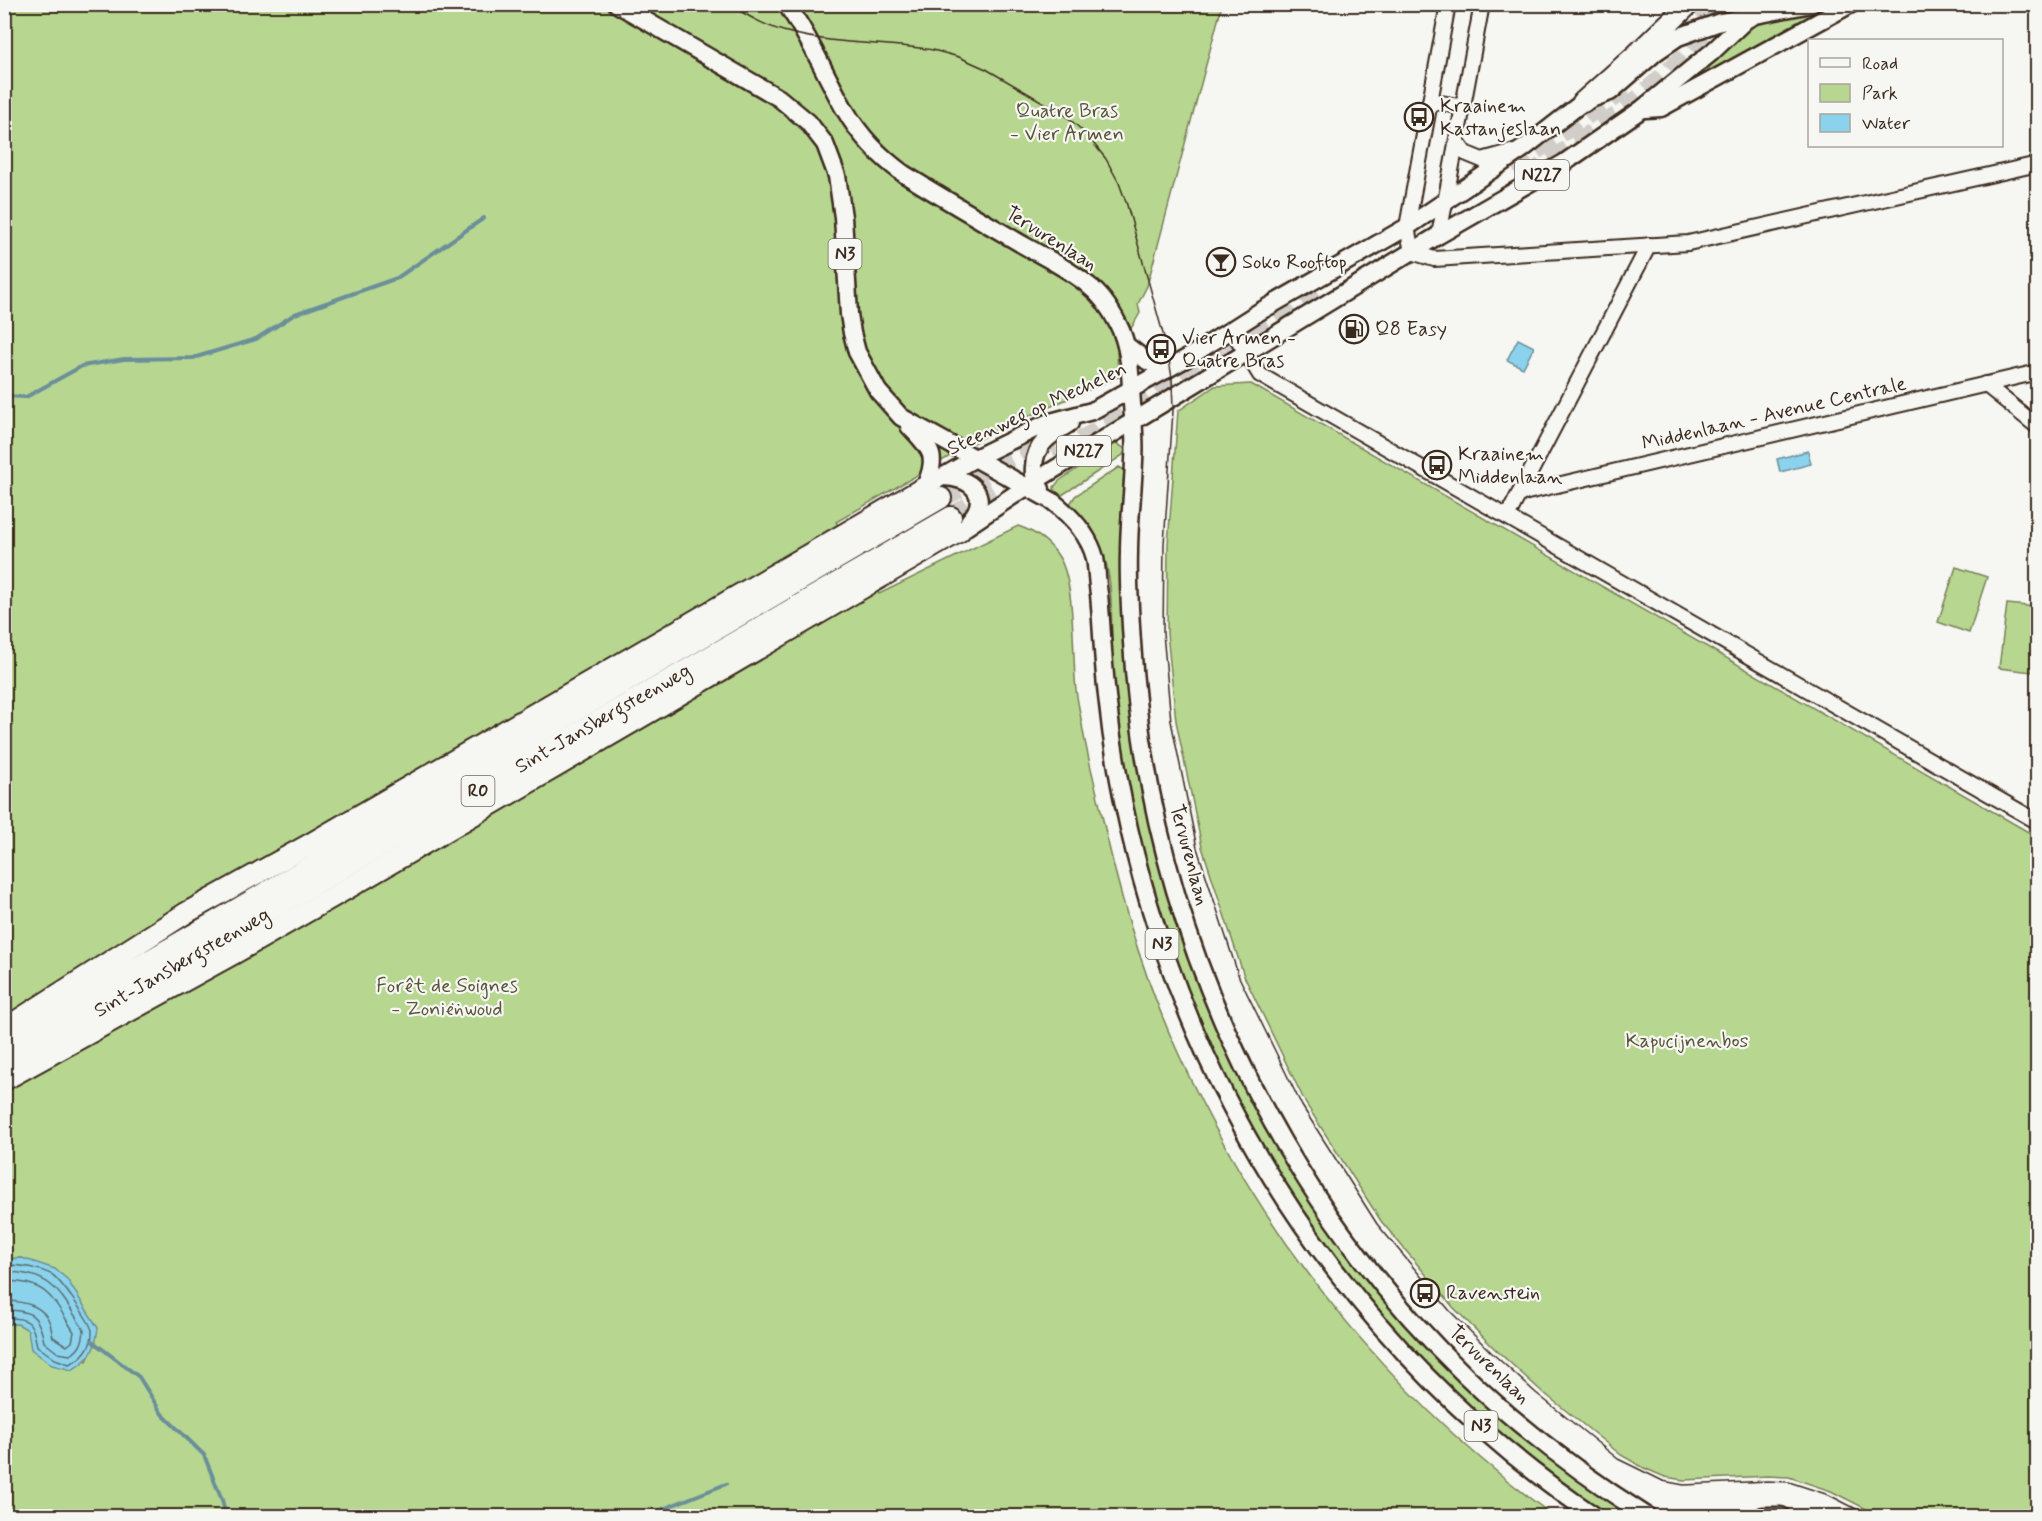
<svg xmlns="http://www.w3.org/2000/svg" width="2042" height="1521" font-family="Mynerve,sans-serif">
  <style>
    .green { fill: #b7d790; stroke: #798057; stroke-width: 1.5 }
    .water { fill: #8bd3ed; stroke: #6b8f9a; stroke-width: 1.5 }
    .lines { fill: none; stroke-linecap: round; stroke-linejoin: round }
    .shore { stroke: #5b6e71; stroke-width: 1.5 }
    .stream { stroke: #6b8f9a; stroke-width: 4 }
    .highway-tunnel { stroke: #d1cdc8; stroke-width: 20; stroke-dasharray: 20 10; stroke-linecap: butt }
    .minor-casing { stroke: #3b2a1e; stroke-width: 18 }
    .major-casing { stroke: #3b2a1e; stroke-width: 21 }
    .highway-casing { stroke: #3b2a1e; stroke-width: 24 }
    .minor { stroke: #f6f6f2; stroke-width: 14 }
    .major { stroke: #f6f6f2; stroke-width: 16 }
    .highway { stroke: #f6f6f2; stroke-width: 20 }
    .tram { stroke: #3b2a1e; stroke-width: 1.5 }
    .labels { text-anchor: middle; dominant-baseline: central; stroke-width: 4.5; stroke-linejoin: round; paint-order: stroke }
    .shield { fill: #f6f6f2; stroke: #73675e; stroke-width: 1.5 }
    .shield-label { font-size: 18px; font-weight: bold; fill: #3b2a1e }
    .poi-label { font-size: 20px; fill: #3b2a1e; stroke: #f6f6f2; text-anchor: start }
    .park-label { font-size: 20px; fill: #5a553a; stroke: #f6f6f2 }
    .street-label { font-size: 20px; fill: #3b2a1e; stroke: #f6f6f2 }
  </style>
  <rect width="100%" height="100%" fill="#f6f6f2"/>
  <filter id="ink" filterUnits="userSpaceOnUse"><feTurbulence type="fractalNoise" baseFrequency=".0167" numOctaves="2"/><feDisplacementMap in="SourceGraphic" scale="12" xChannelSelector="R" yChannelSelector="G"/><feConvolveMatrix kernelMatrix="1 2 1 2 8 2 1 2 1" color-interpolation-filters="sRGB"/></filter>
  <g filter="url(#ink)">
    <g class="green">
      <path d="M 5,5 L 1222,5 L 1147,286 L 1138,304 L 1140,313 L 1117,353 L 1118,377 L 990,433 L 836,522 L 879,594 L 1018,526 C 1036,532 1049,541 1059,557 C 1076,584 1072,656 1076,690 C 1078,704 1081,717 1083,731 C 1088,758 1095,784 1101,811 C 1119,895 1143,978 1180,1057 C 1263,1239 1392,1399 1554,1516 L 5,1516 L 4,1324 L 18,1324 L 87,1361 L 96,1342 L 22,1258 L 5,1259 Z"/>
      <polygon points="1822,7 1825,11 1706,74 1702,72 1702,70 1756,23"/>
      <polygon points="1251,384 2037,837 2037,1516 1880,1516 1831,1491 1789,1477 1768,1476 1684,1480 1665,1477 1644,1468 1621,1455 1539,1389 1495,1349 1453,1307 1381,1221 1306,1104 1244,976 1202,847 1176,721 1167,633 1168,544 1178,411 1215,386"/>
      <polygon points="1116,443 1124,448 1125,451 1123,455 1062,495 1055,491 1054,487 1059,481"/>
      <path d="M 1119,467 L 1124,470 L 1120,543 L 1122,615 L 1127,688 L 1145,803 L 1166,888 L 1179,930 L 1205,1000 L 1232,1063 L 1270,1133 L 1385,1298 L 1633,1516 C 1626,1516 1616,1518 1609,1516 C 1601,1514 1591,1504 1584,1499 C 1547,1473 1513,1445 1479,1415 C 1315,1268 1200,1069 1144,857 C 1127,794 1118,729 1113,664 C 1110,632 1114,598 1107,567 C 1101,543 1088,521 1070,504 L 1075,496 Z"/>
      <polygon points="1956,567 1987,577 1969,633 1938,622"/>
      <polygon points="2007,604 2037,607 2037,632 2032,672 1999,668"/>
    </g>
    <g class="water">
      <polygon points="1518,339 1534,347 1523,368 1507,360"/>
      <polygon points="1808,451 1811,464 1780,472 1777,459"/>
      <path d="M 22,1258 L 55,1269 L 67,1279 L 98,1328 C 95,1351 91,1358 72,1370 L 52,1365 L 31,1349 L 28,1330 L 18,1324 L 5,1324 L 5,1259 Z"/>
    </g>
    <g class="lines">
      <g class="shore">
        <path d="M 4,1265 C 20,1265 36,1267 51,1274 C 59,1278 91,1322 92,1331 C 93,1346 82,1359 69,1364 L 55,1359 L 37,1346 C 32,1323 32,1317 4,1318"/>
        <path d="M 4,1272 C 53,1272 60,1293 84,1330 C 83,1342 80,1350 70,1355 L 58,1353 L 44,1342 C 39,1315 32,1310 4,1310"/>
        <path d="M 4,1281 C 48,1281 53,1299 74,1332 L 72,1342 L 67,1346 L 53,1337 C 52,1333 51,1328 50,1323 C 43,1304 21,1301 4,1301"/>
      </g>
      <g class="stream">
        <polyline points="4,396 26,397 82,366 124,359 193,358 256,339 295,314 397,278 484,218"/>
        <polyline points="92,1341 139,1377 162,1414 204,1455 222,1500 226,1516"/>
        <polyline points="645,1516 726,1484"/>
      </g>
      <g class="highway-tunnel">
        <polyline points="1677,39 1715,4"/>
        <polyline points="1511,167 1614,96 1624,87"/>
        <polyline points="1526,178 1628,109 1743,4"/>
        <polyline points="1222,345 1315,288"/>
        <polyline points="941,498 1052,438"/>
        <polyline points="951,517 1229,354 1246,345"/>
      </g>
      <g class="minor-casing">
        <g id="minor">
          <polyline points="1448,4 1407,227 1412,252 1434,259 1688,243 2038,164"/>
          <polyline points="1430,101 1463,107"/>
          <polyline points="1457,142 1465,153 1482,160 1511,152"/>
          <polyline points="1439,235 1482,4"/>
          <polyline points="1232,330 1260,375 2038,822"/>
          <polyline points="1985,384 2038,427"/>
          <polyline points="1519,494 2038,372"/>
          <polyline points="1507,517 1649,245"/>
        </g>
      </g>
      <g class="major-casing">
        <g id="major">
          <path d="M 617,4 L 779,98 L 808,122 L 825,144 L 837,176 L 843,217 L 849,314 L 852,333 L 857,352 L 878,391 L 901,417 L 1052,501 C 1070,515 1089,535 1095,558 C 1097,569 1097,582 1099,594 C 1102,628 1103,662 1107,696 C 1116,783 1136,870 1165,953 C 1243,1179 1396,1383 1595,1516"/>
          <path d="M 786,4 C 810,37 825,75 845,110 C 860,136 880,157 904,174 C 944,199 984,222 1025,246 C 1046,258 1069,269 1088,285 C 1100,294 1111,310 1118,324 C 1128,343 1130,366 1131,388 C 1132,412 1136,437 1134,461 C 1133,492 1129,522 1129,552 C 1128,582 1130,612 1132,642 C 1148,916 1268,1184 1465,1375 C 1521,1429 1582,1475 1647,1516"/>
          <polyline points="1646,109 1661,108 1851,4"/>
          <polyline points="1126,345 1147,361 1166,370"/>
          <path d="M 909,426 C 931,450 939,454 925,487"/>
          <path d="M 943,477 C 971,477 992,496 969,521"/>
          <polyline points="925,487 975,458 1047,423 1092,411 1187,358 1259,312 1407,227 1524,148 1583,102 1610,92 1656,52 1678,37 1720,22 1811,4"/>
          <path d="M 1041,489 C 1035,481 1033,476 1034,466 C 1035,443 1052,434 1070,423"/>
          <polyline points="960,531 1035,481 1188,388 1439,235 1564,163 1642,109 1712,52 1750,16"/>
          <polyline points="1763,1516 1781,1516"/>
        </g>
      </g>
      <g class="highway-casing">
        <g id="highway">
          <polyline points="1750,16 1762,4"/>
          <polyline points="1583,102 1637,54 1689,4"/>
          <polyline points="4,1029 186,913 310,844 925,487"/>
          <polyline points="4,1045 941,498"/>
          <polyline points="4,1064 951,517"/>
          <polyline points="4,1080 235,953 355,884 960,531"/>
        </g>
      </g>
      <use href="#minor" class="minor"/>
      <use href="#major" class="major"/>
      <use href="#highway" class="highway"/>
      <path class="tram" d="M 728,4 C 748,16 768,28 791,33 C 837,45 886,42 933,50 L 959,57 L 986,69 L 1065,115 L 1086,134 L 1106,159 L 1119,183 L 1127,205 L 1167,348 L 1172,378 L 1173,411 L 1164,544 L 1163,633 L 1171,721 L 1197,848 L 1239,977 L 1302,1106 L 1377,1224 L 1450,1311 L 1492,1353 L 1536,1393 L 1618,1459 L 1663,1481 L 1684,1485 L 1768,1481 L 1789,1482 L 1829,1495 L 1870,1516"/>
    </g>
  </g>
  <defs>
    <g id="bus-ring" transform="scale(1.5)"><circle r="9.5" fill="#f6f6f2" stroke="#3b2a1e" stroke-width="1.5"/><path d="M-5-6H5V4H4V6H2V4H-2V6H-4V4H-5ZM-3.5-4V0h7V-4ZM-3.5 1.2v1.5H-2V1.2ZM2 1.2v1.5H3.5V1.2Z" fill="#3b2a1e"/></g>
    <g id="bar-ring" transform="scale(1.5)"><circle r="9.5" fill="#f6f6f2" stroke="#3b2a1e" stroke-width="1.5"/><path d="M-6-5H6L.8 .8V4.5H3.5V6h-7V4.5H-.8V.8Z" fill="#3b2a1e"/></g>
    <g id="fuel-ring" transform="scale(1.5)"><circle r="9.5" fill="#f6f6f2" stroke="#3b2a1e" stroke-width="1.5"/><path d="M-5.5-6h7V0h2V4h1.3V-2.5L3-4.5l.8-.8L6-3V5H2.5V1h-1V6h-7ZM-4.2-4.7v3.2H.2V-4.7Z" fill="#3b2a1e"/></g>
  </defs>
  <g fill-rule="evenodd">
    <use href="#bus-ring" x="1419" y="117"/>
    <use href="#bar-ring" x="1221" y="262"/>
    <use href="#fuel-ring" x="1354" y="329"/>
    <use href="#bus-ring" x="1161" y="349"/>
    <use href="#bus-ring" x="1437" y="465"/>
    <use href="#bus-ring" x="1425" y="1293"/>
  </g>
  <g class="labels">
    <g class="shield">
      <rect x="1515" y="160" width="54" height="30" rx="4.5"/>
      <rect x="828.5" y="239" width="33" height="30" rx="4.5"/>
      <rect x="1057" y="436" width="54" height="30" rx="4.5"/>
      <rect x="461.5" y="776" width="33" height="30" rx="4.5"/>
      <rect x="1145.5" y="929" width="33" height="30" rx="4.5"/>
      <rect x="1464.5" y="1411" width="33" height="30" rx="4.5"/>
    </g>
    <g class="shield-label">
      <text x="1542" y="175">N227</text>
      <text x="845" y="254">N3</text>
      <text x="1084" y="451">N227</text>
      <text x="478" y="791">R0</text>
      <text x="1162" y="944">N3</text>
      <text x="1481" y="1426">N3</text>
    </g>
    <g class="poi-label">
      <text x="1440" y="106">Kraainem<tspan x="1440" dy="23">Kastanjeslaan</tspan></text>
      <text x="1242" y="262">Soko Rooftop</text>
      <text x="1375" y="329">Q8 Easy</text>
      <text x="1182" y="338">Vier Armen -<tspan x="1182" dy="23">Quatre Bras</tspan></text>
      <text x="1458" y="454">Kraainem<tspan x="1458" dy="23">Middenlaan</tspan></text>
      <text x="1446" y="1293">Ravenstein</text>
    </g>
    <g class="park-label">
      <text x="1067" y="111">Quatre Bras<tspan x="1067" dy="23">- Vier Armen</tspan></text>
      <text x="447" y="986">Forêt de Soignes<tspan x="447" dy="23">- Zoniënwoud</tspan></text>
      <text x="1687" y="1041">Kapucijnenbos</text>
    </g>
    <g class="street-label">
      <text transform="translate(1051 239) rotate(32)">Tervurenlaan</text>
      <text transform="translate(1037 409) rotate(-25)">Steenweg op Mechelen</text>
      <text transform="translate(1774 414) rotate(-13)">Middenlaan - Avenue Centrale</text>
      <text transform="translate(603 719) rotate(-30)">Sint-Jansbergsteenweg</text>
      <text transform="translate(1189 855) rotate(75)">Tervurenlaan</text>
      <text transform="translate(182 963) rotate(-30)">Sint-Jansbergsteenweg</text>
      <text transform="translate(1489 1365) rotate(44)">Tervurenlaan</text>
    </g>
  </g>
  <rect width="2042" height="1521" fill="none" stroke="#f6f6f2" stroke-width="24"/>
  <rect x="12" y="12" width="2018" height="1497" fill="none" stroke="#3b2a1e" stroke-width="2" filter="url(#ink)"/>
  <rect x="1808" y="39" width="195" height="108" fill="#f6f6f2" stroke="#aba49d" stroke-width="1.5"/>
  <rect x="1820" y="58" width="30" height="9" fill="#f6f6f2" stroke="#aba49d" stroke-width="1.5"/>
  <text x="1862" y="69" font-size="18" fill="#3b2a1e">Road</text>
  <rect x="1820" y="84" width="30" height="18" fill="#b7d790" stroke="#aba49d" stroke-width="1.5"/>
  <text x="1862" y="99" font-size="18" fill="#3b2a1e">Park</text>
  <rect x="1820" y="114" width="30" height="18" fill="#8bd3ed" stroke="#aba49d" stroke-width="1.5"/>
  <text x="1862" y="129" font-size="18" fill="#3b2a1e">Water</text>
</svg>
